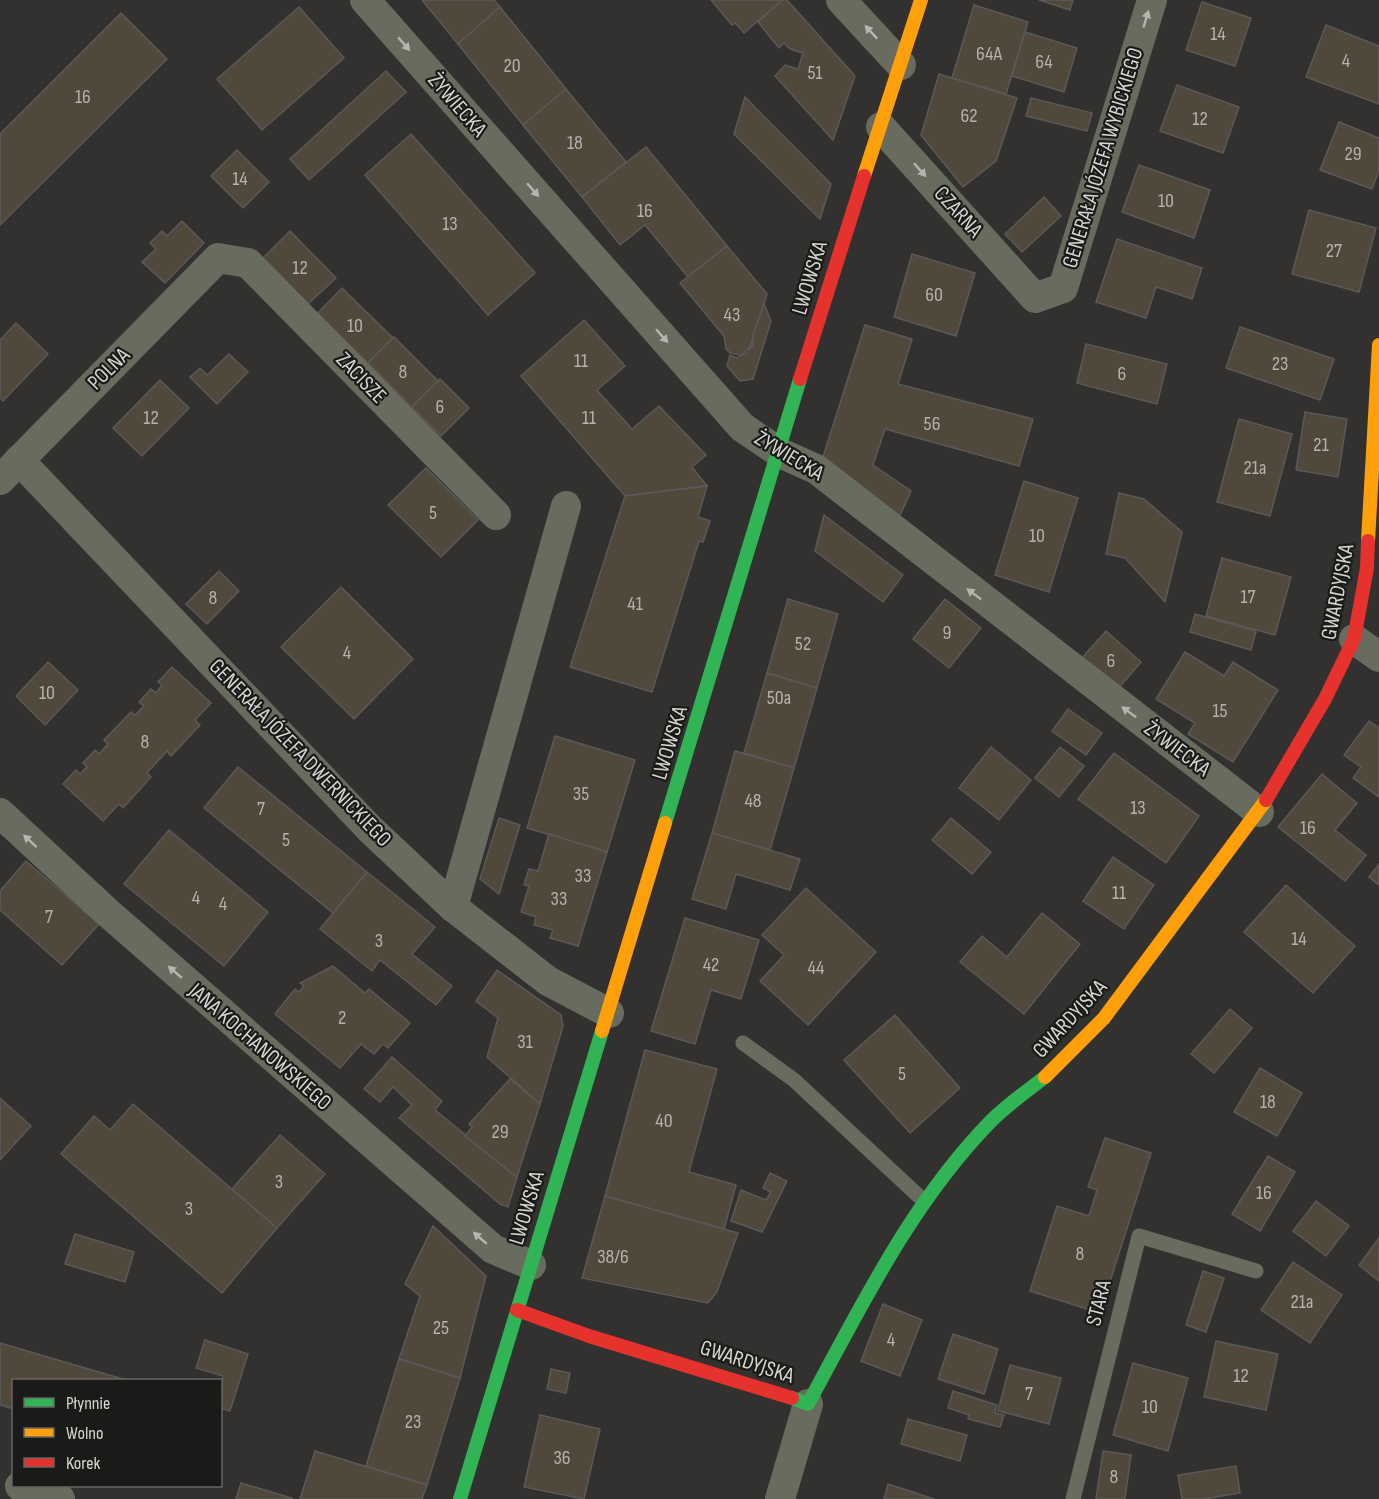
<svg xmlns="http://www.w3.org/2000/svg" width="1379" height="1499" font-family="'Sofia Sans Condensed',sans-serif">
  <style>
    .building { fill: #51483c; stroke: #5b5958; stroke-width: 1.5 }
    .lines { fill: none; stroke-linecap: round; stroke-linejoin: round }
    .lane { stroke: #676c5f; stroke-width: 15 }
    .street { stroke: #676c5f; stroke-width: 30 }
    .fast { stroke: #30b455; stroke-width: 14 }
    .slow { stroke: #ff9f0a; stroke-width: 14 }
    .jam { stroke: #e5322d; stroke-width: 14 }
    .oneway { fill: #b5b6b0 }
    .labels { text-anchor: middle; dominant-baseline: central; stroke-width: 4.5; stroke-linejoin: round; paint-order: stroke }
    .number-label { font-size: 20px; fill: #b5b2ad }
    .street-label { font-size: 22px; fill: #d6d6d3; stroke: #1a1a18 }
  </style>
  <rect width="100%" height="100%" fill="#323130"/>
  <g class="building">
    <polygon points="422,0 494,0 500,7 458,44"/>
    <polygon points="711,0 782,0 744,33 735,23 732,25"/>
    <polygon points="782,0 787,0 855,76 833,140 775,76 785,65 798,69 803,53 790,49 784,43 779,48 758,22"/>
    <polygon points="1039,0 1073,0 1070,10"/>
    <polygon points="1202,2 1251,18 1235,66 1186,50"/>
    <polygon points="974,5 1028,22 1006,94 952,78"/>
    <polygon points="299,7 344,58 262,130 217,79"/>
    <polygon points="500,7 566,89 523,125 458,44"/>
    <polygon points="121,13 167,59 0,225 0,134"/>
    <polygon points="1326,25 1379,46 1379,104 1306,77"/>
    <polygon points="1025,32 1077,48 1064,92 1012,76"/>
    <polygon points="386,71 406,92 309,180 290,159"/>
    <polygon points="939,74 1017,98 996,161 963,187 921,135"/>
    <polygon points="1177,85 1239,107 1223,153 1160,131"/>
    <polygon points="566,89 626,162 582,197 523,125"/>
    <polygon points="745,97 831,184 820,219 734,134"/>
    <polygon points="1031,98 1092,113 1087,131 1026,116"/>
    <polygon points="1339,122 1379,138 1379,170 1372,189 1320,170"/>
    <polygon points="411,134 535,273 488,315 365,175"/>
    <polygon points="646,147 727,246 688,277 645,225 620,245 582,197"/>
    <polygon points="237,150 269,182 243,208 211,176"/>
    <polygon points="1139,165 1210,190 1194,238 1122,212"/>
    <polygon points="1044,197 1061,216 1022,252 1005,234"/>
    <polygon points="1309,210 1376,228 1359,292 1292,274"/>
    <polygon points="182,221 204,243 165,283 142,262 156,249 150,243 162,231 167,236"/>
    <polygon points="290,231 336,278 308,304 263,258"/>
    <polygon points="1117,239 1202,268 1192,299 1156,287 1146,318 1096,302"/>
    <polygon points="727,246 767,294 750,347 741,355 730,353 726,349 724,336 680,283"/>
    <polygon points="912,254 975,273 956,336 894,317"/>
    <polygon points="342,288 393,338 368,363 317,314"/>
    <polygon points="764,304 771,321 753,379 740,381 727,366 730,355 736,358 747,353 753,344 753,335"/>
    <polygon points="584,320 625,366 597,390 632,429 659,406 706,455 692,467 707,486 625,496 521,376"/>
    <polygon points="16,323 48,354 3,401 0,398 0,340"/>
    <polygon points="865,325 912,339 898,384 1033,419 1019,466 885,429 873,465 911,491 897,522 822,460"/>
    <polygon points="1240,327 1334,359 1320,400 1226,368"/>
    <polygon points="394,337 438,381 412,407 368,363"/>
    <polygon points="1086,344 1167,364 1157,404 1077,383"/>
    <polygon points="229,354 248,372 217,404 190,377 200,368 207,375"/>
    <polygon points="440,379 469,408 441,436 412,407"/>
    <polygon points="160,380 189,408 142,456 113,428"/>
    <polygon points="1305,412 1347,419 1338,477 1296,470"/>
    <polygon points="1239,419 1292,434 1270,516 1217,502"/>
    <polygon points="426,468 478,520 441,557 388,505"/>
    <polygon points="1024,481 1078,498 1049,592 995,575"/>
    <polygon points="707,486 698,517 710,521 703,542 699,541 652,692 570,667 625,496"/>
    <polygon points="1119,493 1144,499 1182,532 1165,602 1125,558 1106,554"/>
    <polygon points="824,515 903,575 883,602 815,551"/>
    <polygon points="1222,558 1291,577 1275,635 1206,616"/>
    <polygon points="219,571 239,591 207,624 186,604"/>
    <polygon points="341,587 413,659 354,719 281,647"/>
    <polygon points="788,599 838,614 817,688 767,673"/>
    <polygon points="945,599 981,628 949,668 913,639"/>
    <polygon points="1195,614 1256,631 1251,650 1190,632"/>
    <polygon points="1106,631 1141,662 1116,691 1080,660"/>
    <polygon points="1185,652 1224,676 1233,662 1278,690 1233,762 1188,734 1195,723 1156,699"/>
    <polygon points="48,662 78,690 45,725 16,696"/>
    <polygon points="172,667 211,703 195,720 200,725 171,756 167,751 147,773 151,777 123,808 119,804 103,821 63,784 76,770 80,774 87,767 83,763 95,750 99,754 108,744 104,740 131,712 135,715 144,706 139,702 151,689 156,693 162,685 158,682"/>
    <polygon points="767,673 817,688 794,768 744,753"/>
    <polygon points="1068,709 1102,733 1086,755 1052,731"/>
    <polygon points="1369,721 1379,728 1379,797 1353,778 1361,767 1344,755"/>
    <polygon points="555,736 635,760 607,852 527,828"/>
    <polygon points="991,747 1031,780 999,820 959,788"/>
    <polygon points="1060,747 1084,766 1059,797 1035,778"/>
    <polygon points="735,751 794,768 770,850 712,833"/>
    <polygon points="1114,753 1199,816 1166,863 1078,799"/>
    <polygon points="238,767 367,872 333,913 204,808"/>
    <polygon points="1322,774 1357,803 1335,830 1366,855 1345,881 1278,827"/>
    <polygon points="499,818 520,825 499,894 480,879"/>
    <polygon points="951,818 991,852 972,874 932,840"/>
    <polygon points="169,830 268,912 224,966 124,884"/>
    <polygon points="712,833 800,859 790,890 736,874 726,909 692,899"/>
    <polygon points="549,834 607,852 578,946 550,938 553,930 534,925 536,917 521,912 529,886 524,885 529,869 538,871"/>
    <polygon points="1113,857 1154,885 1124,929 1083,901"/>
    <polygon points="26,861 99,924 62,965 0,910 0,891"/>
    <polygon points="1379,864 1379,885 1369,877"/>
    <polygon points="367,872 435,927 412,954 452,986 436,1005 380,960 372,971 320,929"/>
    <polygon points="1286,885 1355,946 1313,993 1244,932"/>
    <polygon points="806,888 876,952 808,1025 760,981 784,955 762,935"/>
    <polygon points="1042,913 1080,944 1024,1014 960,962 982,936 1007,957"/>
    <polygon points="685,918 759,940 741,999 711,990 695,1044 651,1031"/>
    <polygon points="333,966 365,993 369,989 410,1023 388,1048 383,1044 374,1054 361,1044 340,1068 275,1014 295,989 299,992 304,986 300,983"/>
    <polygon points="497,970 561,1015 563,1026 540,1104 487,1057 498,1018 476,1001"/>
    <polygon points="1230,1009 1252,1028 1214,1073 1191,1054"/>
    <polygon points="895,1015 960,1088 910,1133 844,1060"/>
    <polygon points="645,1050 717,1069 689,1172 736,1185 724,1229 605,1196"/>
    <polygon points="392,1057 442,1101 435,1110 517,1177 508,1207 500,1204 399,1118 412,1105 393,1087 380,1102 364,1089"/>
    <polygon points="1260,1068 1302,1093 1277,1136 1234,1112"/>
    <polygon points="510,1079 540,1104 517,1177 465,1136 472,1127 469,1124"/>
    <polygon points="0,1098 31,1126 0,1160"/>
    <polygon points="133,1104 277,1228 222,1293 61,1154 94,1116 110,1130"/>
    <polygon points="280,1135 325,1174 277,1228 232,1189"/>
    <polygon points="1105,1138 1151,1153 1100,1313 1030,1291 1057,1206 1089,1216 1097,1190 1088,1187"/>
    <polygon points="1268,1156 1295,1172 1260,1231 1232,1214"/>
    <polygon points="770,1173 787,1181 762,1232 731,1221 741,1190 766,1200 771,1192 763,1188"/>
    <polygon points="605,1196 738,1233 717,1292 708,1303 582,1278"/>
    <polygon points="1316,1201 1349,1226 1326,1256 1293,1231"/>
    <polygon points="433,1226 486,1276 460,1378 399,1359 420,1296 405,1284"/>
    <polygon points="75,1234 134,1252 125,1282 65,1264"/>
    <polygon points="1379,1238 1379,1281 1359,1265"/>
    <polygon points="1293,1262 1342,1295 1310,1343 1261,1310"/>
    <polygon points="1203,1271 1224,1278 1206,1332 1186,1325"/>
    <polygon points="883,1304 922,1320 900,1376 861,1361"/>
    <polygon points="953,1334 998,1349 984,1394 938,1379"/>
    <polygon points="205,1340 248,1354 230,1411 220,1408 223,1376 196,1368"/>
    <polygon points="1216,1341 1278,1354 1266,1410 1204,1397"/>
    <polygon points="0,1343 126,1380 14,1380 14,1409 0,1405"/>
    <polygon points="399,1359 460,1378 427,1485 366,1466"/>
    <polygon points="1133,1363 1188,1378 1168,1451 1113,1435"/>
    <polygon points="1010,1365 1061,1378 1049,1424 998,1411"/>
    <polygon points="551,1369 570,1373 566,1393 547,1389"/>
    <polygon points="953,1391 997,1405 995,1413 1004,1415 1000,1427 968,1419 969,1415 948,1408"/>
    <polygon points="540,1415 600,1429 584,1499 524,1487"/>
    <polygon points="908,1419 967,1435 960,1461 901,1444"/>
    <polygon points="315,1451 427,1485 422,1499 300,1499"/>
    <polygon points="1103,1451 1131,1455 1125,1499 1096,1499"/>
    <polygon points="1236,1466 1240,1493 1204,1499 1182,1499 1178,1475"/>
    <polygon points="241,1483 292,1498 291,1499 236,1499"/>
    <polygon points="888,1484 934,1499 884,1499"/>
  </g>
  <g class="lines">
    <g class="lane">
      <polyline points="743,1043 794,1080 924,1201"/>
      <polyline points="1073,1499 1139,1236 1256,1271"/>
    </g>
    <g class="street">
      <polyline points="365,0 742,427 780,453 816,469 1259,812"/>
      <polyline points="841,0 901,65"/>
      <polyline points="881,127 1035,298 1063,288 1152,0"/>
      <polyline points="19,460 370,829 453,907 548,981 609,1013"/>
      <polyline points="0,480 218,258 248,263 496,515"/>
      <polyline points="1354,639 1379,657"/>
      <polyline points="0,813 107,912 493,1249 531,1265"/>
      <polyline points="453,907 566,506"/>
      <polyline points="20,1486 60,1499"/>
      <polyline points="780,1499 808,1404"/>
    </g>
    <g class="fast">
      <polyline points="665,823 800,379"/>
      <path d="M 792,1398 L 808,1404 C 862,1305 911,1203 991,1121 C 1007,1105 1027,1091 1045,1077"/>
      <polyline points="460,1499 602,1031"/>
    </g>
    <g class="slow">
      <polyline points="864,176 921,0"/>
      <polyline points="1368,541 1379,345"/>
      <polyline points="602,1031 665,823"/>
      <polyline points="1045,1077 1104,1018 1266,800"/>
    </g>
    <g class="jam">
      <polyline points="800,379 864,176"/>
      <polyline points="1266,800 1325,699 1354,639 1367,568 1368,541"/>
      <polyline points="517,1310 589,1336 792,1398"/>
    </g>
  </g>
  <defs><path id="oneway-solid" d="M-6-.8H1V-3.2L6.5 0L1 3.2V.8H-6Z" transform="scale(1.5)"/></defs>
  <g class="oneway">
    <use href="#oneway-solid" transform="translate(1146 19) rotate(-73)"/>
    <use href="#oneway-solid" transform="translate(871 32) rotate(-133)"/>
    <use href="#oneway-solid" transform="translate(404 44) rotate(49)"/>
    <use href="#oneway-solid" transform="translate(920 170) rotate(48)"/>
    <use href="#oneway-solid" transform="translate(533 190) rotate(49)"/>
    <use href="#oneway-solid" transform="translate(662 336) rotate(49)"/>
    <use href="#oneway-solid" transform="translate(974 594) rotate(-143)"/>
    <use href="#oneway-solid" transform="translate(1129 712) rotate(-143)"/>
    <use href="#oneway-solid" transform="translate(30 841) rotate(-137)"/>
    <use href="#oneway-solid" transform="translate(175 972) rotate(-139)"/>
    <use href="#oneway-solid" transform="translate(480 1238) rotate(-139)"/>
  </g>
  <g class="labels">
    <g class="number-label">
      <text x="1218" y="34">14</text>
      <text x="989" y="54">64A</text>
      <text x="1346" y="61">4</text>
      <text x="1044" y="62">64</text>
      <text x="512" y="66">20</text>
      <text x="815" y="73">51</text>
      <text x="83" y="97">16</text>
      <text x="969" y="116">62</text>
      <text x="1200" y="119">12</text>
      <text x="575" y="143">18</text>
      <text x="1353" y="154">29</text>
      <text x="240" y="179">14</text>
      <text x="1166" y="201">10</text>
      <text x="645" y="211">16</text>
      <text x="450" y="224">13</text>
      <text x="1334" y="251">27</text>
      <text x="300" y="268">12</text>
      <text x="934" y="295">60</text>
      <text x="732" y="315">43</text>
      <text x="355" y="326">10</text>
      <text x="581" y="361">11</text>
      <text x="1280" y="364">23</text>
      <text x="403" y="372">8</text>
      <text x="1122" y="374">6</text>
      <text x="440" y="407">6</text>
      <text x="151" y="418">12</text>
      <text x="589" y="418">11</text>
      <text x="932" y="424">56</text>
      <text x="1321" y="445">21</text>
      <text x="1255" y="468">21a</text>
      <text x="433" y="513">5</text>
      <text x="1037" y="536">10</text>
      <text x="1248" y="597">17</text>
      <text x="213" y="598">8</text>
      <text x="635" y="604">41</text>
      <text x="947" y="633">9</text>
      <text x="803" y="644">52</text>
      <text x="347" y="653">4</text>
      <text x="1111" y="661">6</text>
      <text x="47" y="693">10</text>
      <text x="779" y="698">50a</text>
      <text x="1220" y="711">15</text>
      <text x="145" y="742">8</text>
      <text x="581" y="794">35</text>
      <text x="753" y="801">48</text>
      <text x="1138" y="808">13</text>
      <text x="261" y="809">7</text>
      <text x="1308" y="828">16</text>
      <text x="286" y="840">5</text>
      <text x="583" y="876">33</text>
      <text x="1119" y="893">11</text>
      <text x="196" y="898">4</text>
      <text x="559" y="899">33</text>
      <text x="223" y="904">4</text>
      <text x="49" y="917">7</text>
      <text x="1299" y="939">14</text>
      <text x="379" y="941">3</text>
      <text x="711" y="965">42</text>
      <text x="816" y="968">44</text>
      <text x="342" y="1018">2</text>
      <text x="525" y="1042">31</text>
      <text x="902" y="1074">5</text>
      <text x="1268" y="1102">18</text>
      <text x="664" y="1121">40</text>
      <text x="500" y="1132">29</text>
      <text x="279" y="1182">3</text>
      <text x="1264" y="1193">16</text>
      <text x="189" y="1209">3</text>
      <text x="1080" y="1254">8</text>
      <text x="613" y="1257">38/6</text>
      <text x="1302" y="1302">21a</text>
      <text x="441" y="1328">25</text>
      <text x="891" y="1340">4</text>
      <text x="1241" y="1376">12</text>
      <text x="1029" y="1394">7</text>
      <text x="1150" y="1407">10</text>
      <text x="413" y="1422">23</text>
      <text x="562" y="1458">36</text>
      <text x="1114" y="1477">8</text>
    </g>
    <g class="street-label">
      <text transform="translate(457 105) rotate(49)">ŻYWIECKA</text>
      <text transform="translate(1103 158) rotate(-73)">GENERAŁA JÓZEFA WYBICKIEGO</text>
      <text transform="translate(958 212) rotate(48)">CZARNA</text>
      <text transform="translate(810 278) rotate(-73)">LWOWSKA</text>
      <text transform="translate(109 369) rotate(-45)">POLNA</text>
      <text transform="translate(361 378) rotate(46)">ZACISZE</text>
      <text transform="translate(789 456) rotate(31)">ŻYWIECKA</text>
      <text transform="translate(1338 592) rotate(-79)">GWARDYJSKA</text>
      <text transform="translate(670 743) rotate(-73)">LWOWSKA</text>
      <text transform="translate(1177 749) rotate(37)">ŻYWIECKA</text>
      <text transform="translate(300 753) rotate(46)">GENERAŁA JÓZEFA DWERNICKIEGO</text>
      <text transform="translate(1070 1019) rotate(-47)">GWARDYJSKA</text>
      <text transform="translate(260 1047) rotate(41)">JANA KOCHANOWSKIEGO</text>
      <text transform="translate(527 1208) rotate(-73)">LWOWSKA</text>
      <text transform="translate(1099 1303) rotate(-76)">STARA</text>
      <text transform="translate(747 1362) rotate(18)">GWARDYJSKA</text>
    </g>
  </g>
  <rect x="12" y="1379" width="210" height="108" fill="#1a1a18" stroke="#656563" stroke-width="1.5"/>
  <rect x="24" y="1398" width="30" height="9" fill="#30b455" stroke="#656563" stroke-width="1.5"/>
  <text x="66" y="1409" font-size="18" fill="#d6d6d3">Płynnie</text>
  <rect x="24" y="1428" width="30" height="9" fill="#ff9f0a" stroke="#656563" stroke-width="1.5"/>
  <text x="66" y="1439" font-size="18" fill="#d6d6d3">Wolno</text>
  <rect x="24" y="1458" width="30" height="9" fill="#e5322d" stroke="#656563" stroke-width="1.5"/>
  <text x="66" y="1469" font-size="18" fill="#d6d6d3">Korek</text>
</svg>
